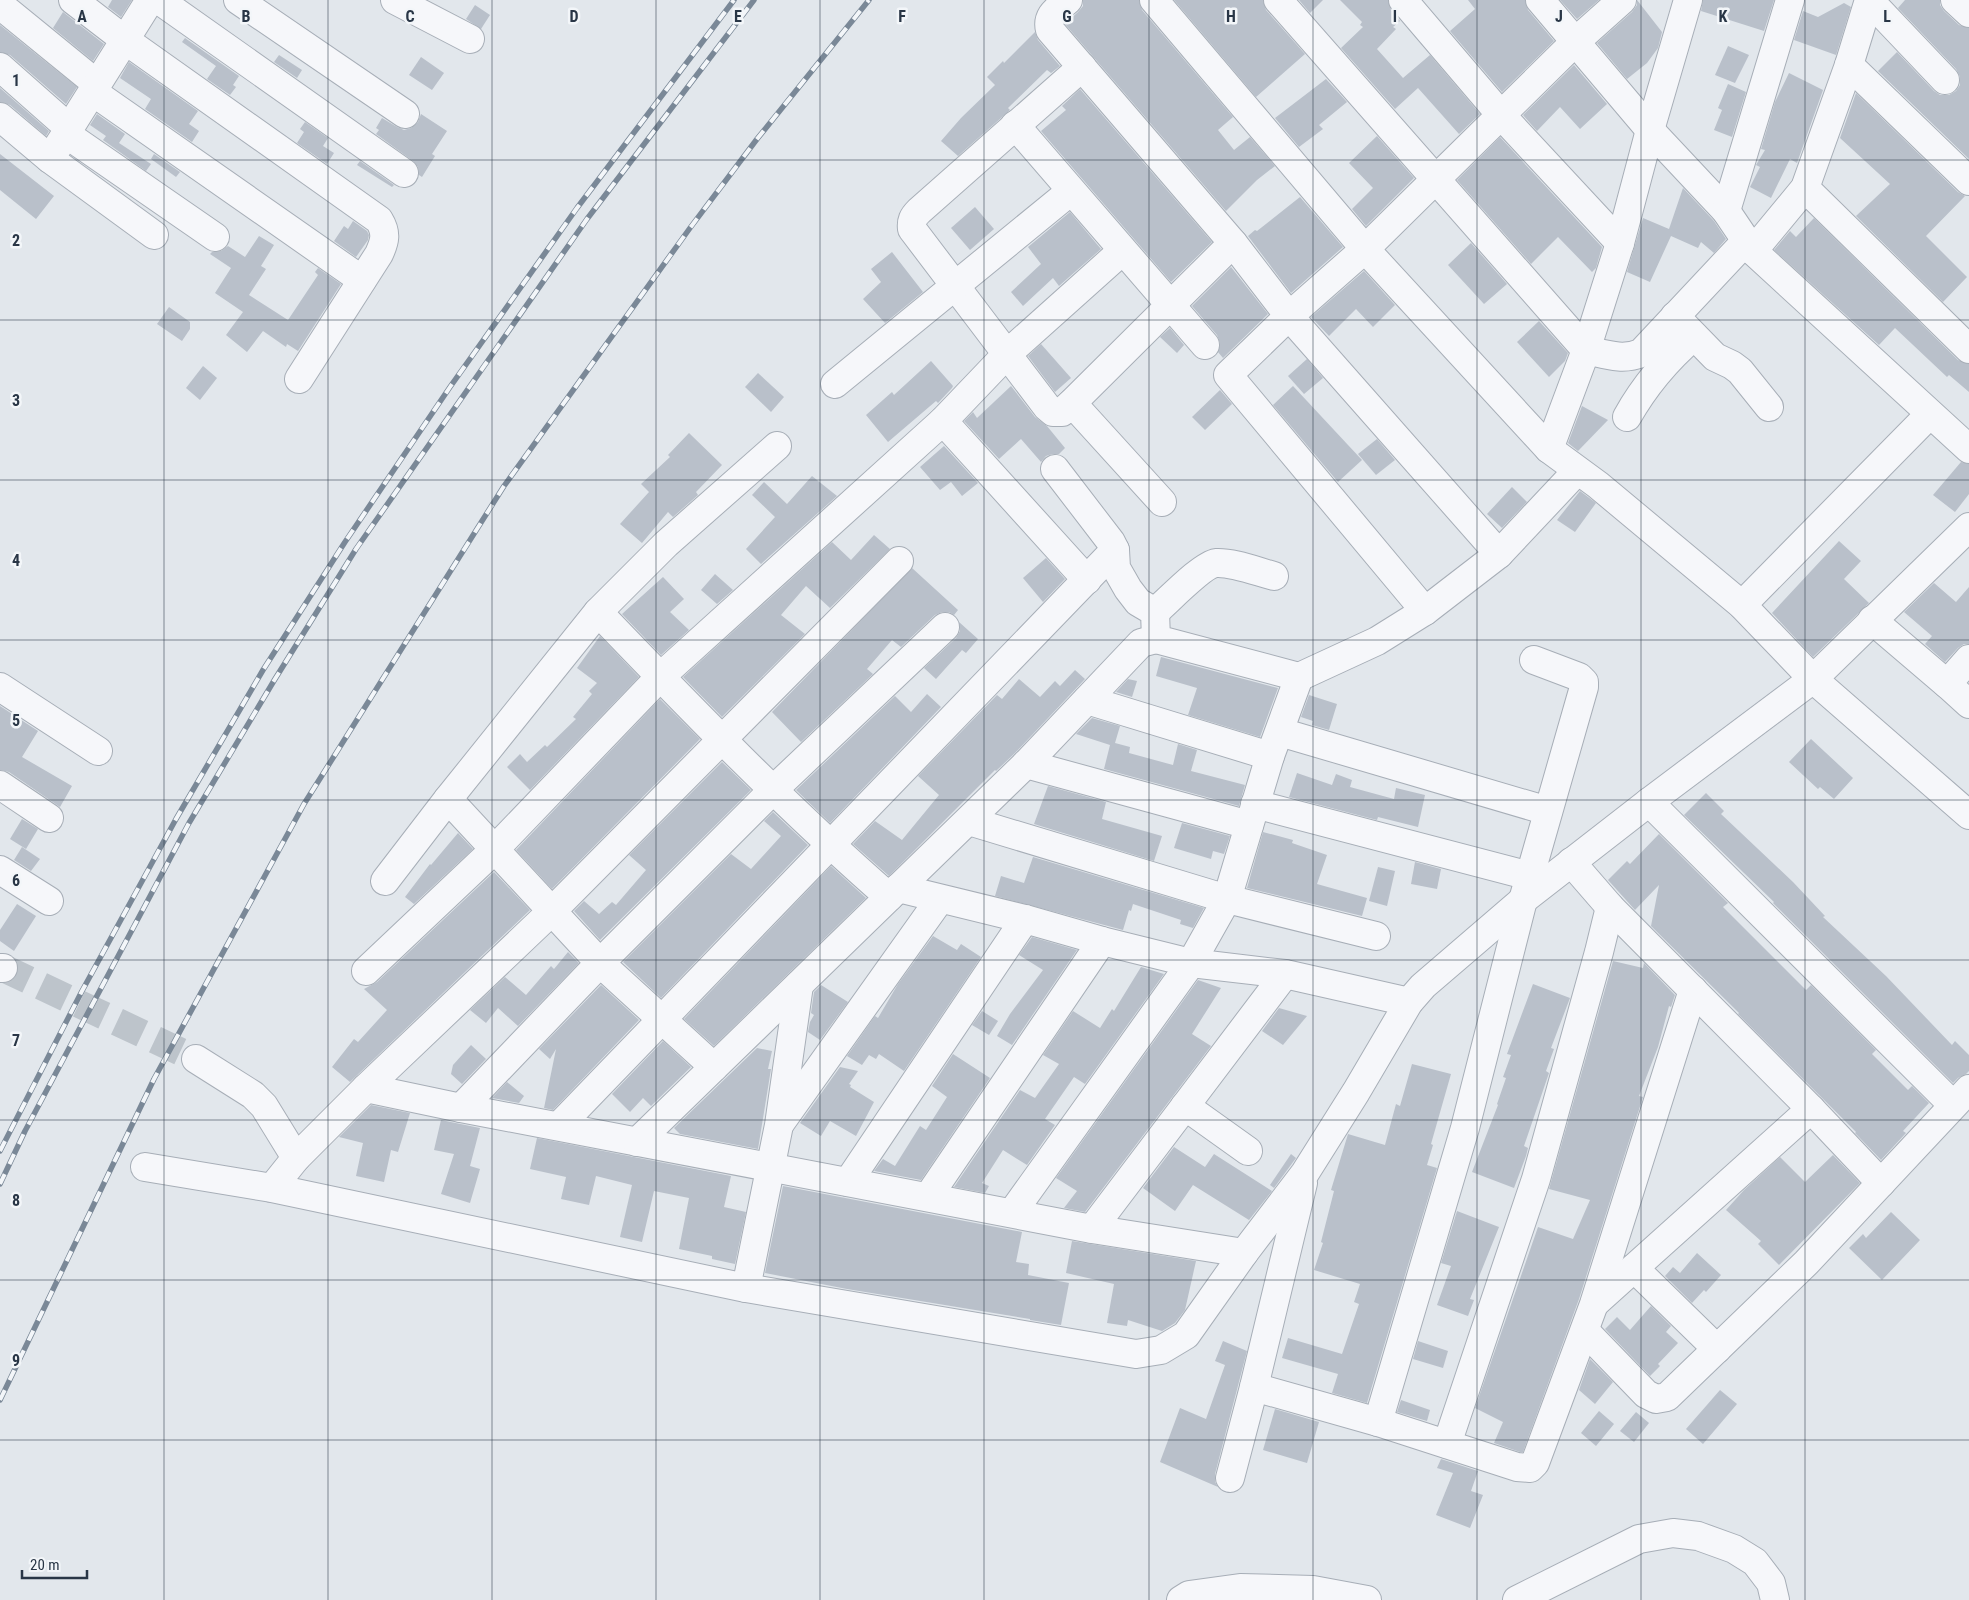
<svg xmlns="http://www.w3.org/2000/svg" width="1969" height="1600" font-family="'Roboto Condensed',sans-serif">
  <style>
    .building { fill: #b9c0ca }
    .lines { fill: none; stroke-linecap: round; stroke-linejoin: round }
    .minor-tunnel { stroke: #bdc4cb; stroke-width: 28; stroke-dasharray: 28 14; stroke-linecap: butt }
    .minor-casing { stroke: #a7aeb7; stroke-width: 30 }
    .minor { stroke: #f6f7fa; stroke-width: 28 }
    .rail-casing { stroke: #7a8897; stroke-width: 5.5 }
    .rail { stroke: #f3f6f9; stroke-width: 4; stroke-dasharray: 11; stroke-linecap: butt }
    .grid { fill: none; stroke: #293646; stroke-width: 1; stroke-opacity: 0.55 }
    .grid-label { font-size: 16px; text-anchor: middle; font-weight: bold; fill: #293646; stroke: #f3f6f9; stroke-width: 5; stroke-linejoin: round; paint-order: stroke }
  </style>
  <rect width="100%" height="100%" fill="#e2e7ec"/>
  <g class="building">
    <polygon points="112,0 132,0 121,17 108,7"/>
    <polygon points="1083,0 1139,0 1142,10 1233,117 1218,130 1234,150 1250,137 1275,166 1257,180 1226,211 1065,24 1078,12 1083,6"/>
    <polygon points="1174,0 1263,0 1266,10 1305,54 1256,97"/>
    <polygon points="1299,0 1323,0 1310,13"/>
    <polygon points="1340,0 1388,0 1391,10 1400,21 1393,27 1396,29 1377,49 1403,78 1430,55 1480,114 1459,134 1418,88 1395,109 1341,48 1363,27 1360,25 1362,22"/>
    <polygon points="1468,0 1525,0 1528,10 1554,41 1502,92 1450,31 1475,9"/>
    <polygon points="1560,0 1599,0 1577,19"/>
    <polygon points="1637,0 1662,32 1658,48 1647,63 1627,79 1597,43 1632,12 1637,5"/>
    <polygon points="1703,0 1774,0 1764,31 1701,11"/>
    <polygon points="1905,0 1940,0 1940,5 1944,11 1959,25 1969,28 1969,159 1878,71 1897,52 1934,91 1940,95 1949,95 1956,91 1960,85 1960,77 1956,69 1898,8"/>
    <polygon points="1844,3 1851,7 1836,55 1794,40 1803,11 1818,17"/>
    <polygon points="475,5 490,15 481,29 466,19"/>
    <polygon points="63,12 104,44 93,61 53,28"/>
    <polygon points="0,25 77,87 66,104 10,55 0,52"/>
    <polygon points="1035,32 1038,40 1060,66 1051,73 1047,70 1008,108 1010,110 958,156 941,141 961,118 995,85 987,77 1003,61 1004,63"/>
    <polygon points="185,38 239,76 233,85 236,87 230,95 207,79 216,66 182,42"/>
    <polygon points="1728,46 1749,55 1735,83 1715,75"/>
    <polygon points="279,55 302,70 297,78 274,62"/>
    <polygon points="421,57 444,73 432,90 409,75"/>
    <polygon points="129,62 198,111 189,124 199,131 192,142 145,109 151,99 120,78"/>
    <polygon points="1574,65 1607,104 1580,129 1560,107 1537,131 1523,115"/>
    <polygon points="1789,73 1823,90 1797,163 1790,159 1771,198 1750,187 1760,167 1756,165 1765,150 1761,149 1775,102"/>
    <polygon points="1326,79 1347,102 1319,125 1323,129 1299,147 1275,118"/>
    <polygon points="1728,84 1746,92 1732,137 1714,130 1722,110 1718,108"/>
    <polygon points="0,88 49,131 46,136 10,105 0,102"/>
    <polygon points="1080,89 1212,242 1171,282 1041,131 1066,110 1062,106"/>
    <polygon points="1856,93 1958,192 1965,196 1926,236 1967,277 1943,302 1856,216 1890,184 1840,138"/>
    <polygon points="97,114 125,134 119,143 151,164 146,171 103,140 106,136 90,125"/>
    <polygon points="421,114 447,131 432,154 435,156 422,177 419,175 418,167 413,161 376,134 379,130 376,128 382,118 397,127 404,130 411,128 418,122"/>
    <polygon points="305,122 328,138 323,146 334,153 327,164 297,143 304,132 300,129"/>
    <polygon points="1377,136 1414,178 1366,226 1352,209 1373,188 1349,163"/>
    <polygon points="1500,137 1602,247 1596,268 1592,272 1558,237 1531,264 1457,180"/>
    <polygon points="0,154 54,196 36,219 0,190"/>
    <polygon points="154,154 180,172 176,177 151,159"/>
    <polygon points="360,161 394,185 392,187 357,165"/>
    <polygon points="1683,188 1714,221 1726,239 1714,253 1701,242 1698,248 1671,236 1650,282 1627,272 1643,218 1669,229"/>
    <polygon points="1300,197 1343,247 1291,293 1248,236 1255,230 1257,231"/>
    <polygon points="975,207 994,229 970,250 951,228"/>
    <polygon points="1070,212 1101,249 1059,286 1053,278 1023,306 1011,292 1041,264 1028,247"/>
    <polygon points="1814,218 1958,360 1969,364 1969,392 1949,375 1947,377 1895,328 1879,345 1774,250 1790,231 1796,237"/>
    <polygon points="353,221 367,231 369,235 368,240 356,257 334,241 344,226 348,229"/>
    <polygon points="259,236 274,245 261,266 266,269 249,295 288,320 318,275 315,272 318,268 341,284 298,351 287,344 286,347 263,331 247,352 226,335 243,312 215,293 231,268 210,254 212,252 221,251 228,246 245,257"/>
    <polygon points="1471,243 1507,284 1484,304 1448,265"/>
    <polygon points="892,252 923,292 885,323 863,299 881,282 871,269"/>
    <polygon points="1231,267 1268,314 1223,358 1218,352 1220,343 1217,335 1192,306"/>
    <polygon points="1364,271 1395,305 1373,327 1356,309 1329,336 1311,317"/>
    <polygon points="169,307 190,322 190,329 182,341 157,324"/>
    <polygon points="1539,321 1568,353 1565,361 1549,377 1517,342"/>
    <polygon points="1170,328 1184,345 1177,353 1160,337"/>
    <polygon points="1041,344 1071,378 1055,392 1028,356"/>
    <polygon points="1307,359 1323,378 1304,394 1288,376"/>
    <polygon points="931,361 953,386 952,388 938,403 936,401 888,442 866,415 892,392 894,395"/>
    <polygon points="203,366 217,378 200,400 186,388"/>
    <polygon points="758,373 784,397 771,412 745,387"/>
    <polygon points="1011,386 1035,417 1047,426 1065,448 1059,454 1052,454 1046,456 1041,462 1021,439 999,459 964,421 973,412 977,418"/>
    <polygon points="1293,386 1362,460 1338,482 1273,405"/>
    <polygon points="1220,390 1232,404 1205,430 1192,417"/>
    <polygon points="1582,406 1608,420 1578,451 1568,443"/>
    <polygon points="689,433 722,465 696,492 698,495 673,517 668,512 642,543 620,524 649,492 641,484 670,457 668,455"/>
    <polygon points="1377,439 1395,460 1376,475 1358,454"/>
    <polygon points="944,446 978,483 962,496 951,482 940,490 920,467"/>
    <polygon points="1961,462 1969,464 1969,494 1955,512 1933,495"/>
    <polygon points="812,476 837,496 761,564 746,549 775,517 752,495 764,482 787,504"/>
    <polygon points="1512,487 1527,502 1502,528 1487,514"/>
    <polygon points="1580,491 1596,503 1575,532 1557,520"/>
    <polygon points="874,535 890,549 830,608 806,586 781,615 805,634 722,717 683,677 832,542 851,560"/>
    <polygon points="1839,541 1861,561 1844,579 1869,603 1813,657 1772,613"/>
    <polygon points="1046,558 1065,579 1043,602 1023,578"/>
    <polygon points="912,568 958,610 954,615 949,612 942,612 935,615 901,647 892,640 867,669 873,674 801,742 772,712"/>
    <polygon points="715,574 733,590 717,604 701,590"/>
    <polygon points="663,577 684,599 670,612 689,630 661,655 622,614"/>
    <polygon points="1934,583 1956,602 1969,587 1969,644 1964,644 1958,648 1945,662 1925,644 1932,636 1904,612"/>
    <polygon points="959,622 978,639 966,653 962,650 936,679 924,668 956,638 960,631"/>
    <polygon points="600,636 639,677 530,790 507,767 520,754 527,762 545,745 547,747 576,719 573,717 592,694 589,691 597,683 577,668"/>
    <polygon points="1161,657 1278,688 1260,737 1188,715 1197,688 1156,676"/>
    <polygon points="1075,670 1085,679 1015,753 996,771 995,770 889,876 853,844 875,821 902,840 939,795 918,776 997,695 1002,699 1019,679 1040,697 1055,681 1060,686"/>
    <polygon points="1128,679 1137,681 1132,697 1116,692"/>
    <polygon points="927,694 941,707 830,823 796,790 895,696 911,712"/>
    <polygon points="1309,695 1337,704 1329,730 1312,725 1313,721 1301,717"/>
    <polygon points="660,699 700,739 552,889 516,850"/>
    <polygon points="0,706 38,731 22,757 72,786 60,807 9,772 0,770"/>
    <polygon points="1092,718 1120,726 1115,743 1130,747 1129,753 1173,765 1178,744 1197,750 1191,771 1245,785 1239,806 1104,769 1110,745 1076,734"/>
    <polygon points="1811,739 1853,778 1834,799 1820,787 1818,789 1789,762"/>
    <polygon points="722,762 751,790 600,940 574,911 584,901 599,914 612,902 616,905 646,870 629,855"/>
    <polygon points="1297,773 1332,785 1336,774 1352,780 1350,787 1394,799 1396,788 1425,795 1418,827 1378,817 1377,820 1289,797"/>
    <polygon points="1048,786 1106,802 1102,819 1162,836 1154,861 1034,824"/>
    <polygon points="1706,793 1724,811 1721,814 1793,882 1825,916 1823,917 1886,976 1952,1045 1955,1041 1969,1055 1969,1071 1966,1074 1958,1078 1953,1083 1773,903 1774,902 1684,815"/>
    <polygon points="773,812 808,845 661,998 623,962 731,854 751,869 781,836 764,821"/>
    <polygon points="22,819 38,829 26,849 10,839"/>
    <polygon points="1182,823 1230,836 1224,854 1213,851 1211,859 1174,848"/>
    <polygon points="1263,832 1293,840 1292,843 1327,855 1317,884 1367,898 1362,916 1247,888"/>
    <polygon points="458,833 473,849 414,904 405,897 430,864 431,865"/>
    <polygon points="1659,834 1728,903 1723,907 1806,990 1811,985 1876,1050 1872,1054 1908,1090 1912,1086 1929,1103 1903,1131 1906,1133 1881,1160 1855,1133 1856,1132 1738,1014 1739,1013 1651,926 1659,885 1635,910 1608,880 1627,861 1630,864"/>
    <polygon points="22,847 40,859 31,871 14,860"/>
    <polygon points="1033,857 1204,908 1193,928 1180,924 1181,920 1133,904 1131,911 1129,910 1123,930 995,896 1001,876 1024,883"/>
    <polygon points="1415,862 1441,869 1437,889 1411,884"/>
    <polygon points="831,866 866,898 714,1046 684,1019"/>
    <polygon points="1378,867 1395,871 1387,906 1369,901"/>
    <polygon points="494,872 530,910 350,1082 332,1067 354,1039 358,1042 387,1010 364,989 377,982"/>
    <polygon points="17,904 36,916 14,951 0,941 0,930"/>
    <polygon points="933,936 957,950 961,944 981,957 904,1071 879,1054 876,1059 869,1055 862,1065 847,1056 875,1016 878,1018 898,984"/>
    <polygon points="1032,937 1077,950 1012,1045 997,1036 1010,1014 1043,970 1019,955"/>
    <polygon points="568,952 579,963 518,1026 498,1008 486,1023 470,1010 505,977 526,995 551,966 554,969"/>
    <polygon points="1613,961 1643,968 1644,963 1675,995 1671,1007 1669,1006 1658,1047 1639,1096 1643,1097 1579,1299 1523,1452 1520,1452 1494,1443 1503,1422 1475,1408 1538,1227 1573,1239 1590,1200 1549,1189"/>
    <polygon points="1141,967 1164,974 1085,1084 1074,1077 1045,1119 1055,1125 1027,1165 1003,1150 982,1183 989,1186 985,1193 954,1187 1020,1090 1035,1098 1059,1064 1043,1055 1073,1011 1100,1028 1112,1009 1114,1011"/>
    <polygon points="1198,980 1221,988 1192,1034 1211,1046 1085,1212 1064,1208 1077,1191 1056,1178"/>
    <polygon points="1533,984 1570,998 1551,1048 1554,1049 1546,1071 1549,1073 1524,1146 1528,1148 1526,1156 1514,1188 1472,1172 1498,1105 1497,1104 1506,1078 1503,1077 1511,1055 1507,1054"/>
    <polygon points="601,985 639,1020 553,1110 544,1108 556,1049 550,1059 539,1049"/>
    <polygon points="821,985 848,1002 820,1040 808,1032 810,1022 814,1015 811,1013 814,992"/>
    <polygon points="1279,1008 1307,1016 1283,1045 1262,1031"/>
    <polygon points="982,1011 998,1021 989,1035 972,1025"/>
    <polygon points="663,1041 691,1067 651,1106 643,1098 630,1112 612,1094"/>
    <polygon points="471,1045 486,1059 462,1084 451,1074 453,1065"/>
    <polygon points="757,1048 772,1051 768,1069 771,1069 758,1149 680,1134 674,1128"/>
    <polygon points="953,1054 990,1078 921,1180 874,1171 883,1159 895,1166 920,1126 926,1130 947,1097 932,1086"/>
    <polygon points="1412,1064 1451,1074 1431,1144 1433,1145 1427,1165 1437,1168 1367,1403 1332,1393 1338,1374 1282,1358 1288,1338 1342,1354 1359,1304 1354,1302 1360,1284 1314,1270 1323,1243 1321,1242 1334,1191 1331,1190 1348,1134 1385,1145 1396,1104 1400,1106"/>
    <polygon points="840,1067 858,1071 849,1084 851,1085 850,1087 874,1102 856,1136 830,1121 821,1136 800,1123"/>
    <polygon points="507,1082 524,1096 519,1103 492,1098"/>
    <polygon points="371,1105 410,1113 398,1152 391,1150 384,1182 356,1176 363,1143 339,1137"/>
    <polygon points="441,1120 480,1128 470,1166 480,1169 470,1203 441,1194 454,1154 434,1150"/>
    <polygon points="537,1138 731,1176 724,1207 746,1212 735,1264 712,1259 712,1256 679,1249 689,1198 654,1191 642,1242 620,1237 632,1185 596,1176 589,1205 561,1199 566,1177 530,1169"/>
    <polygon points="1174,1147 1205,1167 1214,1154 1272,1191 1249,1220 1193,1185 1175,1211 1143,1188"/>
    <polygon points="1291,1154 1296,1158 1274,1188 1270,1185"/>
    <polygon points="1833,1155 1860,1183 1779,1265 1758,1244 1761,1241 1726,1210 1744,1190 1780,1157 1805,1182"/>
    <polygon points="783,1186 1022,1232 1016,1262 1029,1264 1028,1275 1069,1283 1061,1325 1030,1320 1030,1319 847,1289 765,1273"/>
    <polygon points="1457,1211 1499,1227 1470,1299 1474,1300 1468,1316 1437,1305 1451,1266 1441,1263"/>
    <polygon points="1891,1212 1920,1240 1882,1280 1849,1248 1863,1234 1866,1238"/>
    <polygon points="1072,1241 1196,1261 1185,1310 1175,1323 1162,1331 1128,1320 1127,1326 1107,1323 1114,1284 1066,1273"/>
    <polygon points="1697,1253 1721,1275 1706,1292 1704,1290 1692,1303 1665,1276 1673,1267 1680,1273"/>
    <polygon points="1651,1306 1671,1326 1666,1332 1678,1343 1658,1364 1660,1366 1650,1376 1605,1329 1617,1317 1630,1330"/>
    <polygon points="1223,1341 1247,1351 1215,1474 1215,1482 1218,1487 1160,1462 1180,1408 1206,1419 1225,1365 1215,1361"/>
    <polygon points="1418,1341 1448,1351 1443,1368 1413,1359"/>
    <polygon points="1590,1359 1613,1382 1595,1404 1579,1390"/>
    <polygon points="1720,1390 1737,1404 1703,1444 1686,1429"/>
    <polygon points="1401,1400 1430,1410 1427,1421 1397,1412"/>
    <polygon points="1275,1409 1319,1422 1307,1463 1263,1450"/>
    <polygon points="1599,1411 1614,1424 1596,1446 1581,1433"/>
    <polygon points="1636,1412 1649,1423 1634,1442 1620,1431"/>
    <polygon points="1441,1459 1478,1471 1471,1491 1483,1495 1470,1528 1436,1515 1453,1473 1437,1468"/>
  </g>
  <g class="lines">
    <polyline class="minor-tunnel" points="3,968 196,1059"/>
    <g class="minor-casing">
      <g id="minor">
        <path d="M 73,0 L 125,40 L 379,220 C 387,233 385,241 379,254 L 299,379"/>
        <polyline points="159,0 404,173"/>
        <polyline points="238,0 405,114"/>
        <polyline points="395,0 470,39"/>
        <path d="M 1068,0 C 1058,9 1046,15 1050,30 L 1233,243 L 1289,316 L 1499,554"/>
        <polyline points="1154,0 1365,249 1549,449 1598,485 1742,605 1813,679 1969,815"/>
        <path d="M 1278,0 L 1586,350 C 1605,354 1622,361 1641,353 L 1746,241"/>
        <polyline points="1403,0 1501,115 1620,243"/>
        <polyline points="1540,0 1650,130 1726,211 1753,251 1969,449"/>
        <polyline points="1869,0 1945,80"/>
        <polyline points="1955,0 1969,13"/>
        <polyline points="0,5 97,84"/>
        <polyline points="1849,65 1969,181"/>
        <polyline points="0,67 69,128"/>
        <path d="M 1082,67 L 919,211 C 913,217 911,221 912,229 L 1047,407 L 1053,412 L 1062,412 L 1072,403 L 1233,243"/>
        <polyline points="93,92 362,280"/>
        <polyline points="0,117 50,159 154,235"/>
        <polyline points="1015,125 1205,345"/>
        <polyline points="66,134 215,237"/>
        <polyline points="50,159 150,0"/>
        <polyline points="1805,188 1969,349"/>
        <polyline points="1726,211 1790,0"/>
        <polyline points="1753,251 1805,188 1849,65 1869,0"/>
        <polyline points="1675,316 1715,357 1732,365 1740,371 1769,407"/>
        <polyline points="835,384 1071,191"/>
        <polyline points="1072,403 1162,502"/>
        <path d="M 1627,417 C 1645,385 1666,360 1694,336"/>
        <polyline points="943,421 1087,580"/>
        <polyline points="1549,449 1586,350 1620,243 1650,130 1688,0"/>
        <polyline points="1055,469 1111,542 1115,550 1116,568 1128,589 1138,602 1155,612 1156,639 1299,677"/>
        <polyline points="1742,605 1930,414"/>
        <polyline points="1425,611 1228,375 1289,316 1365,249 1575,42 1622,0"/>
        <path d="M 598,612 C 692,710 787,808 889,897"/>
        <path d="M 1155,612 C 1168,601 1202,565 1216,563 C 1233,562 1258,572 1274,576"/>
        <polyline points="1872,620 1947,684 1969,659"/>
        <polyline points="1947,684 1969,704"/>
        <polyline points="0,687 98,751"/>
        <polyline points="1087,700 1270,756"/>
        <polyline points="1280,732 1548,811"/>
        <polyline points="1026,764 1249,825"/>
        <polyline points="0,785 49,818"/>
        <polyline points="448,799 600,963 714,1067"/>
        <polyline points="1649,802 1953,1105"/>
        <polyline points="1255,804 1530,876"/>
        <polyline points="969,821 1227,899 1376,936"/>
        <polyline points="1571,862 1610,907 1811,1109 1881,1183"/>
        <polyline points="0,870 49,901"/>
        <polyline points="385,881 448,799 598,612 666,544 777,446"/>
        <polyline points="898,888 1025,919 1102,941 1191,963 1285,974 1409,1002"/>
        <polyline points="0,968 3,968"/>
        <polyline points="366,971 494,850 660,677 943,421 1007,354 1122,251"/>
        <polyline points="196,1059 253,1095 264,1106 296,1158"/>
        <polyline points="366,1088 461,1108 1092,1229 1244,1253"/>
        <polyline points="1185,1106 1248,1151"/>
        <polyline points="461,1108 600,963 773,790 945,627"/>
        <polyline points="781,1122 940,899"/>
        <polyline points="559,1126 1115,550"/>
        <polyline points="637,1142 1026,764 1141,643 1156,639"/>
        <polyline points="145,1167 272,1188 746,1288 1136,1354 1161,1350 1186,1335 1244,1253 1305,1173 1356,1092 1409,1002 1423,986 1523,900 1649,802 1813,679 1969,527"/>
        <polyline points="848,1182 1025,919"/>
        <polyline points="272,1188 296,1158 366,1088 552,911 899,561"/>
        <polyline points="928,1197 1102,941"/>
        <polyline points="1012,1213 1191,963 1227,899 1270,756 1299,677 1377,641 1425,611 1499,554 1577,471"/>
        <polyline points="1092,1229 1285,974"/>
        <polyline points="1634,1268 1717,1349"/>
        <polyline points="746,1288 779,1125 799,985"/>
        <polyline points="1595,1303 1811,1109"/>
        <polyline points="1585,1331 1646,1394 1656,1399 1667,1397 1806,1263 1969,1089"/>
        <polyline points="1254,1387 1378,1422 1517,1467 1530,1468 1535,1463 1594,1304 1693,990"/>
        <polyline points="1378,1422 1465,1128 1523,900 1584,687 1584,682 1579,677 1534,660"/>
        <polyline points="1447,1444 1536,1179 1599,952 1610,907"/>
        <polyline points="1230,1478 1254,1387 1303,1183"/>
        <polyline points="1181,1600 1189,1595 1240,1588 1313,1590 1367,1600"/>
        <polyline points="1517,1600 1639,1539 1673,1533 1698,1536 1734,1549 1755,1562 1771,1583 1775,1600"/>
      </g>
    </g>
    <use href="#minor" class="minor"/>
    <g class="rail-casing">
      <g id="rail">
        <polyline points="0,1151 82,991 176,819 263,670 345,542 450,387 577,208 734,0"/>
        <polyline points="0,1184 25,1131 189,823 275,679 356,549 587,219 754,0"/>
        <polyline points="0,1400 154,1079 304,804 504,486 690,228 757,139 869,0"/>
      </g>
    </g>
    <use href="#rail" class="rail"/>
  </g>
  <path class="grid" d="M 164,0 L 164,1600M 328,0 L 328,1600M 492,0 L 492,1600M 656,0 L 656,1600M 820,0 L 820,1600M 984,0 L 984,1600M 1149,0 L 1149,1600M 1313,0 L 1313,1600M 1477,0 L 1477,1600M 1641,0 L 1641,1600M 1805,0 L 1805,1600M 0,160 L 1969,160M 0,320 L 1969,320M 0,480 L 1969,480M 0,640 L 1969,640M 0,800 L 1969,800M 0,960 L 1969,960M 0,1120 L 1969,1120M 0,1280 L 1969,1280M 0,1440 L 1969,1440"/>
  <g class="grid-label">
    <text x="82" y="22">A</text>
    <text x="246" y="22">B</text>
    <text x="410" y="22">C</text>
    <text x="574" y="22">D</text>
    <text x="738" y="22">E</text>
    <text x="902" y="22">F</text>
    <text x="1067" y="22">G</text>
    <text x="1231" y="22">H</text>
    <text x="1395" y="22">I</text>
    <text x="1559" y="22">J</text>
    <text x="1723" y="22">K</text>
    <text x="1887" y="22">L</text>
    <text x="16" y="86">1</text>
    <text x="16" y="246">2</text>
    <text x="16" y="406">3</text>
    <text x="16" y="566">4</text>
    <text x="16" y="726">5</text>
    <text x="16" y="886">6</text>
    <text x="16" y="1046">7</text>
    <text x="16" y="1206">8</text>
    <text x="16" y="1366">9</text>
  </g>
  <path d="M22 1570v8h65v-8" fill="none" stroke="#293646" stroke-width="2.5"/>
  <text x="30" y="1570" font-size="15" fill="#293646" stroke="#f3f6f9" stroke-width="4" paint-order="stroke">20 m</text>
</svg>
